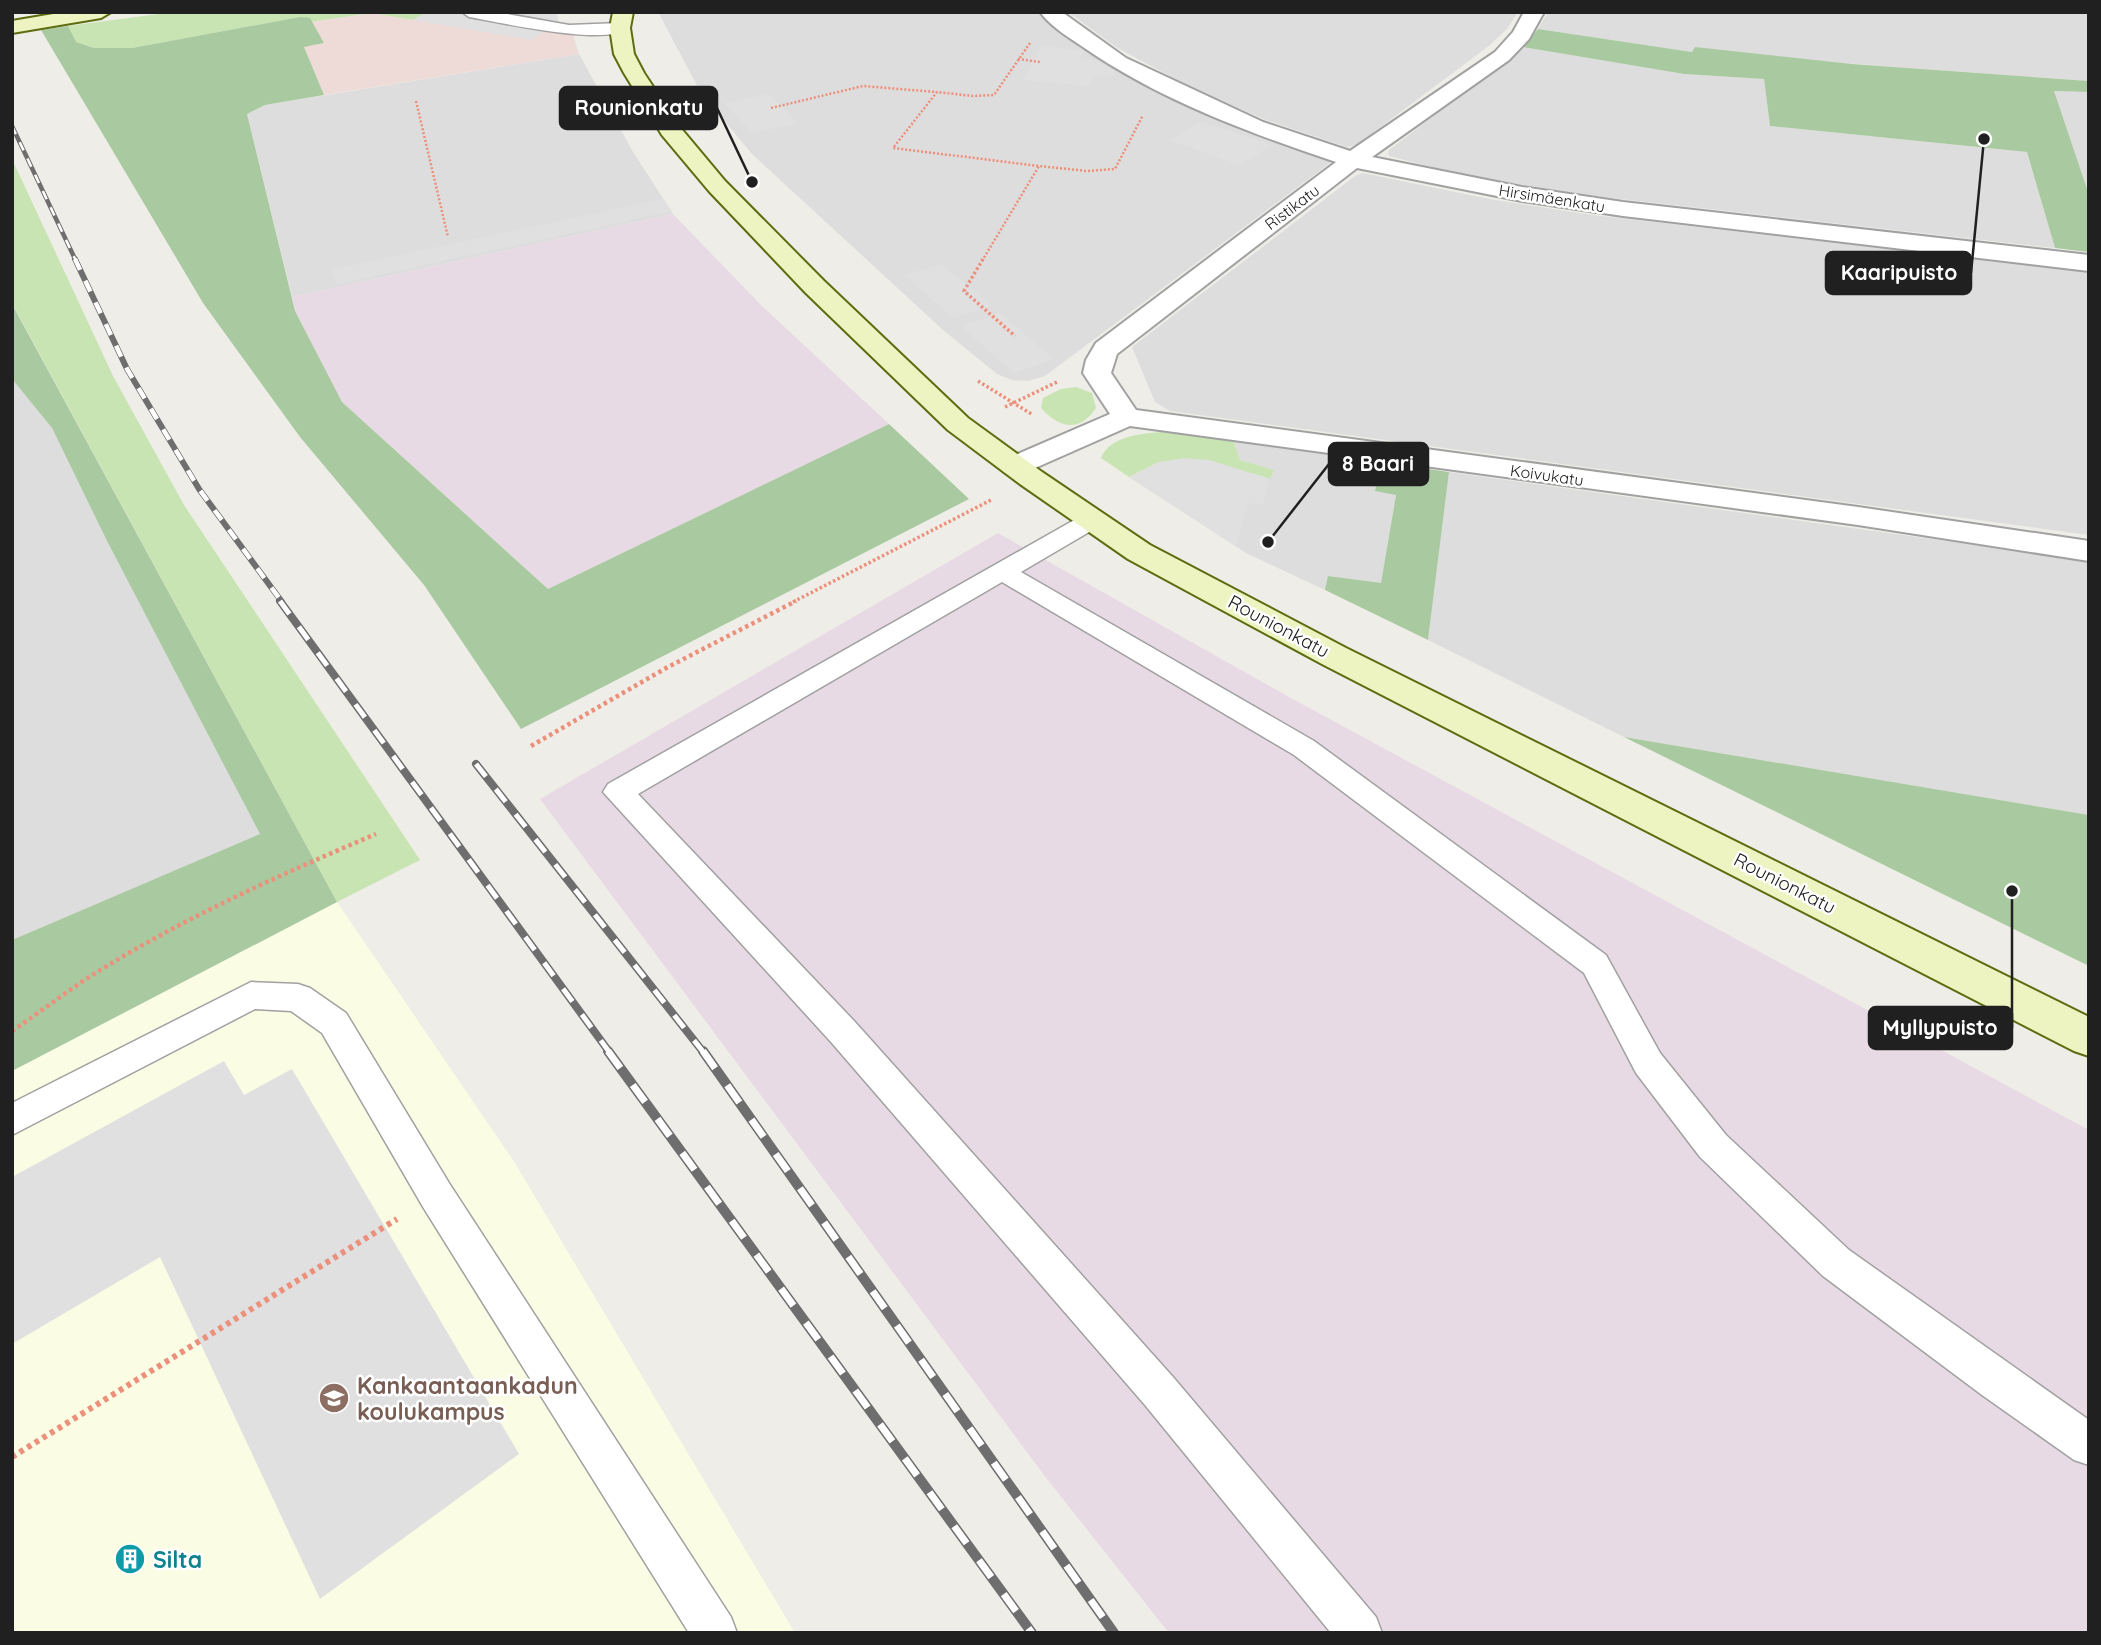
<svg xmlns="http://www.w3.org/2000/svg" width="2101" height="1645" font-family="Quicksand,sans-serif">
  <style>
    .residential { fill: #dedddd }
    .commercial { fill: #eedbd8 }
    .industrial { fill: #e8dae4 }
    .education { fill: #fafce3 }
    .grass { fill: #c7e4b2 }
    .forest { fill: #a9caa0 }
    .parking { fill: #e0e0e0 }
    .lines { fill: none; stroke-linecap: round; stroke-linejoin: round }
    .lane-casing { stroke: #a1a1a1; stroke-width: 3 }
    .street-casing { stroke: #a1a1a1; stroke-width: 4 }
    .secondary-casing { stroke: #5c6d10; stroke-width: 4 }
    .path-far3 { stroke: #ec8f7b; stroke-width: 2.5; stroke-dasharray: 2 2; stroke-linecap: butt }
    .path-far2 { stroke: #ec8f7b; stroke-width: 3.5; stroke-dasharray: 2.5 2.5; stroke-linecap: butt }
    .path-far1 { stroke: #ec8f7b; stroke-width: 4.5; stroke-dasharray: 3.5 3.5; stroke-linecap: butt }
    .path { stroke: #ec8f7b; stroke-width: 6; stroke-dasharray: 4.5 4.5; stroke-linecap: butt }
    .lane { fill: #fff; fill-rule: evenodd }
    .street { fill: #fff; fill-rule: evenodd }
    .secondary { fill: #edf3c1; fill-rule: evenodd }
    .rail-far3-casing { stroke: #6e6e6e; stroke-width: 4.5 }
    .rail-far2-casing { stroke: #6e6e6e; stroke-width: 6 }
    .rail-far1-casing { stroke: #6e6e6e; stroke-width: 8 }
    .rail-casing { stroke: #6e6e6e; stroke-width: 10 }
    .rail-far3 { stroke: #fff; stroke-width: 2.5; stroke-dasharray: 9; stroke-linecap: butt }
    .rail-far2 { stroke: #fff; stroke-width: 4.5; stroke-dasharray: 12; stroke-linecap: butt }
    .rail-far1 { stroke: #fff; stroke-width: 5; stroke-dasharray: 16; stroke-linecap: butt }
    .rail { stroke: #fff; stroke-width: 7; stroke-dasharray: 21; stroke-linecap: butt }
    .labels { text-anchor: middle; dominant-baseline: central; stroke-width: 5; stroke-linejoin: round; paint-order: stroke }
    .far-street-label { font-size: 16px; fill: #202020; stroke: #fff }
    .street-label { font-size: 19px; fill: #202020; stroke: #fff }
    .near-education-label { font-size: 23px; font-weight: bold; fill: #785e54; stroke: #fff; text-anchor: start }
    .near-culture-label { font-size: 23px; font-weight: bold; fill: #0d838f; stroke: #fff; text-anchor: start }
    .leader { fill: none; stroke: #202020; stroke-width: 2.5 }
    .callout-dot { fill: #202020; stroke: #fff; stroke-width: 2.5 }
    .callout { fill: #202020; stroke: #202020; stroke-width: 2.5 }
    .callout-label { font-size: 21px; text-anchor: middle; font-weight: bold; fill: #fff }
  </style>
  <rect width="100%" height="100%" fill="#efede7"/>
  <g class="residential">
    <polygon points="658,12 1036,12 1078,46 1143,85 1259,136 1325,157 1330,163 1045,376 1028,381 1012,380 997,374 943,330 752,154 700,91"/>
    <polygon points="1068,12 1518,12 1507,29 1490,45 1358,144 1347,147 1266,120 1186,85 1116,47"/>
    <polygon points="1548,12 2089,12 2089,81 1692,52 1538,29"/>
    <polygon points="1523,47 1684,74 1764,79 1770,126 2027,152 2055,248 1576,194 1455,173 1389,156 1388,151"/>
    <polygon points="579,54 633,152 673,214 292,297 247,114 265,105"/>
    <polygon points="2054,91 2089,92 2089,195 2076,158"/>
    <polygon points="1363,173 1489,199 1593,215 2089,272 2089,535 1170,411 1155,402 1132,347 1355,176"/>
    <polygon points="12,379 52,428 107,541 261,834 12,940"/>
    <polygon points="1233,440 1380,462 1375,491 1396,494 1381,584 1329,576 1325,590 1246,553 1129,477 1270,478 1273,470 1240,460"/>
    <polygon points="1449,472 2089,561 2089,815 1624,737 1428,640"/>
  </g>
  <polygon class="commercial" points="427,12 556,12 559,23 569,22 579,54 324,95 304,47 324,43 310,22 372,13 413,20"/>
  <g class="industrial">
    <polygon points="673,214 763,307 889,424 548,589 342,402 295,311 292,297"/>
    <polygon points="998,533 1289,697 2089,1130 2089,1633 1169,1633 1047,1479 540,799"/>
  </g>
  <polygon class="education" points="337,902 515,1163 795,1633 12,1633 12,1071"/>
  <g class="grass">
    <polygon points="174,12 427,12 413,20 372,13 310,22 300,17 132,48 94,48 75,42 68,26"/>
    <polygon points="12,159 113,376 184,505 420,860 337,902 12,303"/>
    <path d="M 1076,387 L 1092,393 L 1096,408 C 1079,433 1059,428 1041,408 L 1043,398 L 1061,389 Z"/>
    <path d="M 1161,432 L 1233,440 L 1240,460 L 1274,470 L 1270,479 L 1255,474 L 1159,462 L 1129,477 L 1101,458 C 1110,436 1140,434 1161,432 Z"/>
  </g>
  <g class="forest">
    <polygon points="300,17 310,18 324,43 304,47 324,95 265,105 247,114 295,311 342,402 548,589 889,424 969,499 521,729 424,585 300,437 203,303 41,30 68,26 76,42 94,48 132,48"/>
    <polygon points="1538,29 1692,52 1695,47 1852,64 2089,81 2089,92 2054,91 2089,195 2089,252 2055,248 2027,152 1770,126 1764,79 1684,74 1523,47"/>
    <polygon points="12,304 337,902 12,1071 12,940 260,834 107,541 52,428 12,379"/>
    <polygon points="1380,462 1449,472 1428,640 1325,590 1328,576 1381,583 1396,495 1375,491"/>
    <polygon points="1624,737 2089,815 2089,966"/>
  </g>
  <g class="parking">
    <polygon points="427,12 556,12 559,23 531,40 413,20"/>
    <polygon points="1043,46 1084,51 1080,59 1095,60 1116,73 1113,77 1095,75 1088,86 1023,80"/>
    <polygon points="769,94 798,123 753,133 724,103"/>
    <polygon points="1201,122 1272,145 1240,165 1169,140"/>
    <polygon points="663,199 672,211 337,284 330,270"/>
    <polygon points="942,264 992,306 953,318 904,275"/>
    <polygon points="1000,313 1054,359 1014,373 961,326"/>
    <polygon points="1184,458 1209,460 1270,479 1263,505 1248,503 1236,546 1129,477 1159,462"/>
    <polygon points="224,1061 244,1095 292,1069 519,1454 320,1599 160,1257 12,1344 12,1177"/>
  </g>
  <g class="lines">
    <g class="lane-casing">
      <g id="lane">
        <path d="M 462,12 L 496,12 L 569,25 L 620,23 L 628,28 C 608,47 498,22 469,17 Z"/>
        <polygon points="1092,513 1101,515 1104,520 1101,525 1021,572 1314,741 1606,955 1660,1053 1726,1135 1849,1250 2089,1420 2089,1465 2074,1460 1982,1395 1823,1276 1700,1157 1636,1073 1584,973 1294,755 1002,582 638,794 855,1022 1173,1377 1376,1617 1382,1633 1331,1633 1145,1405 831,1042 603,792 608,784 1083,515"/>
        <polygon points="251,982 298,984 310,988 346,1013 449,1183 731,1617 737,1633 689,1633 423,1207 322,1033 291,1011 255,1009 12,1135 12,1103"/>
      </g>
    </g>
    <g class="street-casing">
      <path id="street" d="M 1040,12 L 1062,12 L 1126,58 L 1263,122 L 1350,151 L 1495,52 L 1513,32 L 1524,12 L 1544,12 L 1529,39 L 1509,60 L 1372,157 L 1522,187 L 1623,202 L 2089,255 L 2089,271 L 1623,216 L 1522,201 L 1357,168 L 1117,354 L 1111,373 L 1136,410 L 1858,507 L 2089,541 L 2089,561 L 1858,525 L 1130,426 L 1026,472 L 1015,475 L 1004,472 L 1000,466 L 1004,460 L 1110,414 L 1083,373 L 1086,360 L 1096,343 L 1336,162 C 1250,133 1162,101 1086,49 C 1070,38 1052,28 1040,12 Z"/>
    </g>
    <g class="secondary-casing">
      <g id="secondary">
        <polygon points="65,12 111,12 101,18 12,33 12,21"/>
        <polygon points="613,12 633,12 630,28 634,54 644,73 679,126 725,181 824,281 968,418 1042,472 1150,545 1346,648 2089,1017 2089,1056 2074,1051 1322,664 1128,559 1020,484 948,430 806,293 709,191 662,135 624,73 614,54 610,28"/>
      </g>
    </g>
    <g class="path-far3">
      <polyline points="1030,43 994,95 973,96 937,92 893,148 1039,166"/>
      <polyline points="1018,59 1040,62"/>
      <polyline points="416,101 448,237"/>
      <polyline points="771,108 863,86 936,92"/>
      <polyline points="982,261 1039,166 1087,171 1115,169 1143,115"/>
    </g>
    <g class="path-far2">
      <polyline points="983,259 964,291 1015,336"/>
      <polyline points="978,381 1033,415"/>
      <polyline points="1005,407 1057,382"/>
      <polyline points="793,602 993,499"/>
    </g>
    <g class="path-far1">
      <polyline points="531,746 668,667 796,601"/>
      <path d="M 12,1031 C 37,1014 61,996 86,979 C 177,921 277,876 376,834"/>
    </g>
    <polyline class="path" points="12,1457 397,1219"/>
    <use href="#lane" class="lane"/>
    <use href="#street" class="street"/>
    <use href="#secondary" class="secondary"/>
    <g class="rail-far3-casing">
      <polyline id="rail-far3" points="12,126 76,261"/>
    </g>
    <g class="rail-far2-casing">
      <polyline id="rail-far2" points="75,259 127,369 199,489 282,602"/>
    </g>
    <g class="rail-far1-casing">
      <g id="rail-far1">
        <polyline points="280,601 610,1053"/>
        <polyline points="476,764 704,1053"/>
      </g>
    </g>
    <g class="rail-casing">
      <g id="rail">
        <polyline points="608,1051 1032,1633"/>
        <polyline points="703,1051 1114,1633"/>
      </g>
    </g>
    <use href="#rail-far3" class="rail-far3"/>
    <use href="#rail-far2" class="rail-far2"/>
    <use href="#rail-far1" class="rail-far1"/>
    <use href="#rail" class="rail"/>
  </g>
  <defs>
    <g id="school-disc" transform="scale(1.575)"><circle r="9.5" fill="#8d6e63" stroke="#fff"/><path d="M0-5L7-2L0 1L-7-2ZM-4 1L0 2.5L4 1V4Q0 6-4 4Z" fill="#fff"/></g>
    <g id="building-disc" transform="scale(1.575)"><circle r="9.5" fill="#0f9aa8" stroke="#fff"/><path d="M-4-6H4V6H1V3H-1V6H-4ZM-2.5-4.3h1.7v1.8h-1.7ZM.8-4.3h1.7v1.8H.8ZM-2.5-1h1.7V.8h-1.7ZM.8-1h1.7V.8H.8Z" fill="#fff"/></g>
  </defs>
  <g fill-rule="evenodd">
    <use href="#school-disc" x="334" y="1398"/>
    <use href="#building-disc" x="130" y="1559"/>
  </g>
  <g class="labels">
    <g class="far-street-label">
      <text transform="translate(1552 198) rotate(9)">Hirsimäenkatu</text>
      <text transform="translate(1292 207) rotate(-37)">Ristikatu</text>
      <text transform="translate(1547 475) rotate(8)">Koivukatu</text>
    </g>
    <g class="street-label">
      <text transform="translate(1279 626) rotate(28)">Rounionkatu</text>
      <text transform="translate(1785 883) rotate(27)">Rounionkatu</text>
    </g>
    <g class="near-education-label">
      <text x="357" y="1385">Kankaantaankadun<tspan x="357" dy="26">koulukampus</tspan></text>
    </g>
    <g class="near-culture-label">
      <text x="153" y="1559">Silta</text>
    </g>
  </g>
  <path class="leader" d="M752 182L717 108M1984 139L1971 273M1268 542L1329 464M2012 891L2012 1028"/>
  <g class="callout-dot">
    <circle cx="752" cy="182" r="7"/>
    <circle cx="1984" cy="139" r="7"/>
    <circle cx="1268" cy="542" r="7"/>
    <circle cx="2012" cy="891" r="7"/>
  </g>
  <g class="callout">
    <rect x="560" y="87" width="157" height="42" rx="7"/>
    <rect x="1826" y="252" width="145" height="42" rx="7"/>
    <rect x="1329" y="443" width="99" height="42" rx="7"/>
    <rect x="1869" y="1007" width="143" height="42" rx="7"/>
  </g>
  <g class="callout-label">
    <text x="639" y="115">Rounionkatu</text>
    <text x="1899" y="280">Kaaripuisto</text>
    <text x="1378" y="471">8 Baari</text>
    <text x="1940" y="1035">Myllypuisto</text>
  </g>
  <rect width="2101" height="1645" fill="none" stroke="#202020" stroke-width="28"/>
</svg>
